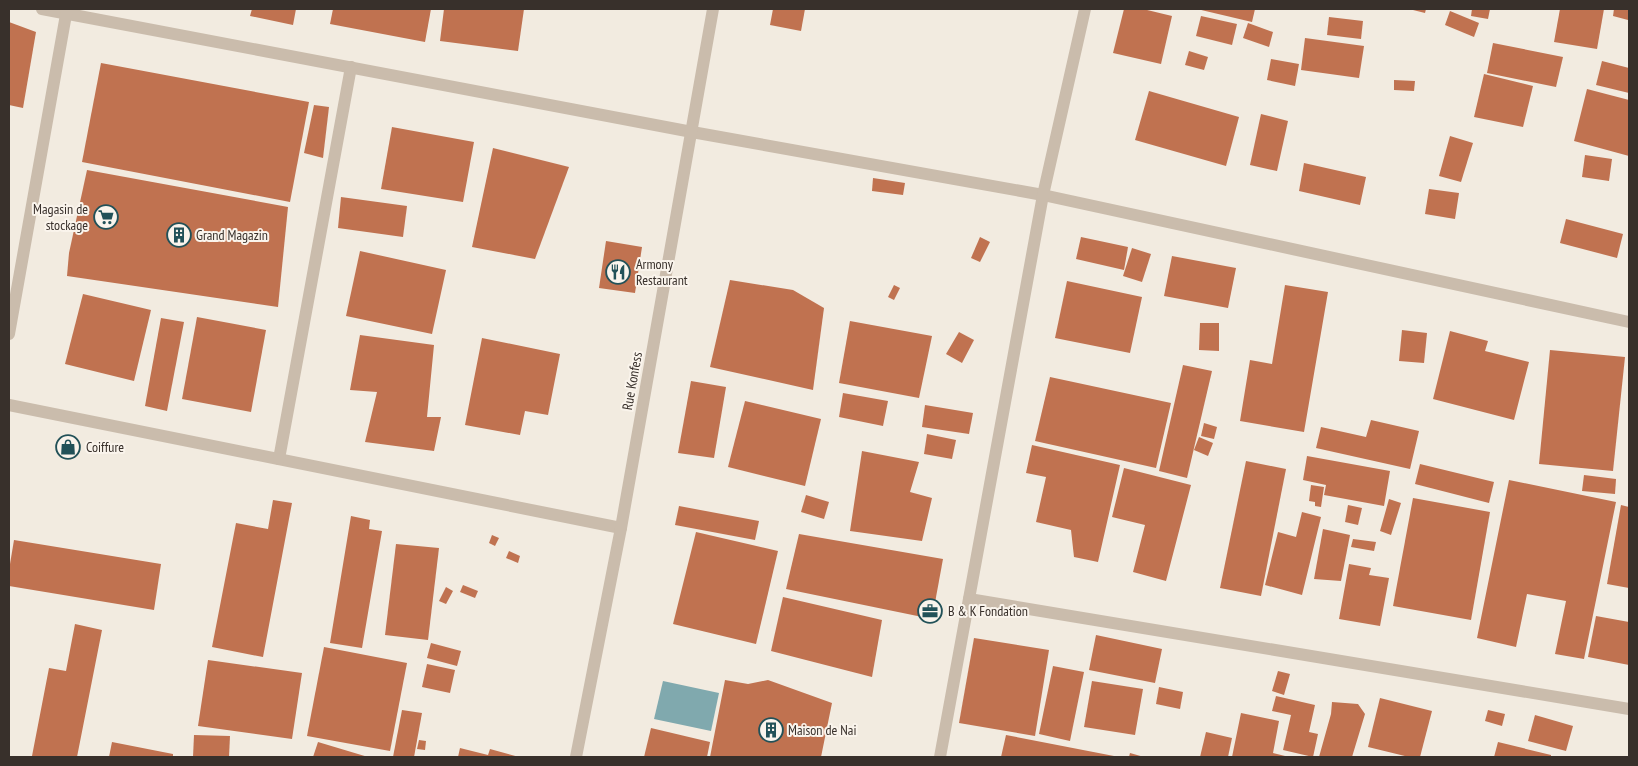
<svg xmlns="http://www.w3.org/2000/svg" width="1638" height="766" font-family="'PT Sans Narrow',sans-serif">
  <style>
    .water { fill: #80a9ae }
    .building { fill: #c07250 }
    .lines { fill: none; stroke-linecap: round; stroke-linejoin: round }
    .street { stroke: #cabcac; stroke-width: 12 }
    .labels { text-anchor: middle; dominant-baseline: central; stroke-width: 4; stroke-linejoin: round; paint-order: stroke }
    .poi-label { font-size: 14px; fill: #38302b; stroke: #faf4ec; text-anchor: start }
    .street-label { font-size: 14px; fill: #38302b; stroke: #faf4ec }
  </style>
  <rect width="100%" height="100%" fill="#f2ebe0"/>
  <polygon class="water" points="663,681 719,693 711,731 654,719"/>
  <g class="building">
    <polygon points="252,9 296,9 293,25 250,16"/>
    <polygon points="333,9 431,9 425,42 330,24"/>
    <polygon points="444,9 524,9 518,51 440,41"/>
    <polygon points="773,9 805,9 801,31 770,25"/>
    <polygon points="1124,9 1143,9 1172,16 1161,64 1113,53"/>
    <polygon points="1197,9 1255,9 1252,22"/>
    <polygon points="1409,9 1426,9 1425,13"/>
    <polygon points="1472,9 1490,9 1488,19 1471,16"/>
    <polygon points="1560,9 1604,9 1597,49 1554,42"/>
    <polygon points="1614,9 1629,9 1628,20 1613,16"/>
    <polygon points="1450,11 1479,23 1474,37 1445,25"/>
    <polygon points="1201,16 1237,24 1232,45 1196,36"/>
    <polygon points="1329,17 1363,21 1361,39 1327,35"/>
    <polygon points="9,22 36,32 23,108 9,105"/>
    <polygon points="1248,23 1273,32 1269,47 1243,38"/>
    <polygon points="1305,38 1364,46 1359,78 1301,70"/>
    <polygon points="1493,43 1563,57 1556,87 1487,73"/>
    <polygon points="1189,51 1208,57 1204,70 1185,65"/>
    <polygon points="1271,59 1299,64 1295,86 1267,80"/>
    <polygon points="1602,61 1629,68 1629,93 1596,85"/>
    <polygon points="101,63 309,102 290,202 82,162"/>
    <polygon points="1484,74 1533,86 1523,127 1474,117"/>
    <polygon points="1394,80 1415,81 1414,91 1394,90"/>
    <polygon points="1587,89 1629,100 1629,156 1574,141"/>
    <polygon points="1149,91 1239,117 1226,166 1135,140"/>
    <polygon points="314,105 329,107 323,158 304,153"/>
    <polygon points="1261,114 1288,121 1277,171 1250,165"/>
    <polygon points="392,127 474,142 463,202 381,189"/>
    <polygon points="1450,136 1473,143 1461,182 1439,176"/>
    <polygon points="493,148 569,167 535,259 472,247"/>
    <polygon points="1585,155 1612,159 1609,181 1582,177"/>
    <polygon points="1304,163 1366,177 1360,205 1299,191"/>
    <polygon points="87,170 288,207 278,307 67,276 69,253"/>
    <polygon points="873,178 905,183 903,195 872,191"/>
    <polygon points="1429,189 1459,193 1455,219 1425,214"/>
    <polygon points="341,197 407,206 403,237 338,228"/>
    <polygon points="1566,219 1623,234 1617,258 1560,243"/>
    <polygon points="980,237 990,242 980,262 971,258"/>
    <polygon points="1081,237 1128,247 1124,270 1076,259"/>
    <polygon points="606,241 642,247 635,293 599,288"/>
    <polygon points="1132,248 1151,254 1142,282 1123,276"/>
    <polygon points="360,251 446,270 432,334 346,316"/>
    <polygon points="1172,256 1236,268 1228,308 1164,296"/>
    <polygon points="730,280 793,290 824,308 813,390 710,367"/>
    <polygon points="1067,281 1142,297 1130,353 1055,338"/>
    <polygon points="894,285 900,288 894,300 888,297"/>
    <polygon points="1285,285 1328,292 1304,432 1240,421 1250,360 1272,364"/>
    <polygon points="83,294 151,310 134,381 65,364"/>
    <polygon points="197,317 266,330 251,412 182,399"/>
    <polygon points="161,318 184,322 167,411 145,406"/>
    <polygon points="850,321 932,336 919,398 839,383"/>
    <polygon points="1200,323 1219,323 1219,351 1199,350"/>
    <polygon points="1402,330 1427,333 1424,363 1399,361"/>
    <polygon points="1450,331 1488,341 1485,351 1529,362 1514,420 1433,399"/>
    <polygon points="959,332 974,340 962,363 946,354"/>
    <polygon points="360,335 434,345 427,417 441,417 434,451 365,442 377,392 350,390"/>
    <polygon points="482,338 560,354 548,415 525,411 520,435 465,425"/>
    <polygon points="1550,350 1625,357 1613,471 1539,464"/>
    <polygon points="1183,365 1212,371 1187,478 1159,471"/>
    <polygon points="1050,377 1171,403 1156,468 1035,441"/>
    <polygon points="691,381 726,387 714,458 678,453"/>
    <polygon points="843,393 888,401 883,426 839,417"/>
    <polygon points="745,401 821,419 805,486 728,467"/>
    <polygon points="925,405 973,413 969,434 922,427"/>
    <polygon points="1371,420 1419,431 1410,469 1316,448 1321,427 1366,437"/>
    <polygon points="1204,423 1217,427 1214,439 1201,436"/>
    <polygon points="927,434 956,440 952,459 924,454"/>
    <polygon points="1199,437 1213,443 1208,456 1194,450"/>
    <polygon points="1032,445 1120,465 1098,562 1074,557 1071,530 1036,522 1046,477 1026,473"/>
    <polygon points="862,451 919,462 910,492 932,498 922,541 850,531"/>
    <polygon points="1307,456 1390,471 1384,506 1324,495 1326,485 1303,480"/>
    <polygon points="1246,461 1286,469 1261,596 1220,588"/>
    <polygon points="1420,464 1494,482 1489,503 1415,484"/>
    <polygon points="1124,468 1191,485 1166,581 1133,572 1145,525 1112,517"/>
    <polygon points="1584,475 1616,479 1615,494 1582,491"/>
    <polygon points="1509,480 1616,502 1584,659 1555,654 1566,601 1527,594 1516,647 1477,638"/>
    <polygon points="1311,485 1324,487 1321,507 1315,506 1315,502 1309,501"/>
    <polygon points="806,495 829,502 824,519 801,512"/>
    <polygon points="1413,498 1490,512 1471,620 1393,606"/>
    <polygon points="1389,499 1401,503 1391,535 1380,531"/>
    <polygon points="273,500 292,503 263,657 212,647 236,523 268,529"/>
    <polygon points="1348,505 1362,508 1358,525 1345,522"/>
    <polygon points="1621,505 1629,507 1629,588 1607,584"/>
    <polygon points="679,506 759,521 755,540 675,525"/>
    <polygon points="1302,512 1321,517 1302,595 1265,585 1278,532 1296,537"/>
    <polygon points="351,516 370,520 369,529 382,531 362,648 330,643"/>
    <polygon points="1323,529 1350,535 1341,581 1314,579"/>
    <polygon points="696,532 778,551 756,644 673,624"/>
    <polygon points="799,534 943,559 932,619 786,589"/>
    <polygon points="492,535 499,538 495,546 489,543"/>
    <polygon points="1353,539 1376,542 1374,551 1351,547"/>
    <polygon points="14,540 161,564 154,610 9,586 9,570"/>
    <polygon points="396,544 439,548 428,640 385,635"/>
    <polygon points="509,551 520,556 518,563 506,558"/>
    <polygon points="1349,564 1371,568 1369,575 1389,578 1380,626 1339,619"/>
    <polygon points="463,585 478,591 475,598 460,592"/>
    <polygon points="446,587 453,591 446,604 439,601"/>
    <polygon points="783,597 882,620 872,677 771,651"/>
    <polygon points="1596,616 1629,622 1629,665 1588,657"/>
    <polygon points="75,624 102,630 77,757 32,756 49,668 66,671"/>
    <polygon points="1096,635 1162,649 1155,683 1089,670"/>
    <polygon points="974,638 1049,650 1035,736 959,723"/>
    <polygon points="431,643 461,651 457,666 427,658"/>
    <polygon points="324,647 407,663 390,751 307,736"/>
    <polygon points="208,660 302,673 292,739 198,726"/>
    <polygon points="427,664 455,670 450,693 422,687"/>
    <polygon points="1053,666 1084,672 1070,741 1039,734"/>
    <polygon points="1278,671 1290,674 1284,695 1272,691"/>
    <polygon points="725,680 748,684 768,680 832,703 821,757 710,757"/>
    <polygon points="1092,681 1143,689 1135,735 1084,727"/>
    <polygon points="1159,687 1183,692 1180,709 1156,704"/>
    <polygon points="1276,696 1315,705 1309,732 1318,734 1313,757 1283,750 1291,715 1272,711"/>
    <polygon points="1380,698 1432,711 1420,757 1409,757 1368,747"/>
    <polygon points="1332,702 1358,704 1365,714 1352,757 1319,757 1331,714"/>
    <polygon points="402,710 422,713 414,757 393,757"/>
    <polygon points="1488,710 1505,714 1502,726 1485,721"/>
    <polygon points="1241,713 1279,721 1273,753 1289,757 1232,757"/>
    <polygon points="1535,715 1573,726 1566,751 1528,741"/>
    <polygon points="651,728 710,742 707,757 644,757"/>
    <polygon points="1206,732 1232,738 1228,757 1200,757"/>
    <polygon points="194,735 230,736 229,757 193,757"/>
    <polygon points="1006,735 1114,756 1114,757 1001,757"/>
    <polygon points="419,740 426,741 425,750 417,749"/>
    <polygon points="112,742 173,754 173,757 109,757"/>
    <polygon points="318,742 368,757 313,757"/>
    <polygon points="1498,742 1551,755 1551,757 1494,757"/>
    <polygon points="460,748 488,755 490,749 519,757 458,757"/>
    <polygon points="1130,753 1144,757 1129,757"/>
  </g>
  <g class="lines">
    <g class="street">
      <polyline points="42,9 692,132 1043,195 1629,322"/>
      <polyline points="9,334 67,9"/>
      <polyline points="9,405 621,528"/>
      <polyline points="279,459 351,67"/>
      <polyline points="969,599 1629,709"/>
      <polyline points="576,757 621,528 713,9"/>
      <polyline points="940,757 1043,195 1085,9"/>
    </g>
  </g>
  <defs>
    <g id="supermarket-ring" transform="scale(1.25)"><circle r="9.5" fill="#faf4ec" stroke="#225158" stroke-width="1.5"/><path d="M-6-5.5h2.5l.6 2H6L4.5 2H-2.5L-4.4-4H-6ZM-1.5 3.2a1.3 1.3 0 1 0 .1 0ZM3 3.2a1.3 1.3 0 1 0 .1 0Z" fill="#225158"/></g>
    <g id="building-ring" transform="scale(1.25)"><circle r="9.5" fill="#faf4ec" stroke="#225158" stroke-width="1.5"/><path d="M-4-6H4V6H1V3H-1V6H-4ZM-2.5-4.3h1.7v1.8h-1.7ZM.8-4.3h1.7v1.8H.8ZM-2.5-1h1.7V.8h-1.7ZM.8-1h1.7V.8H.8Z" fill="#225158"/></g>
    <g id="restaurant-ring" transform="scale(1.25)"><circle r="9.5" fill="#faf4ec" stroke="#225158" stroke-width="1.5"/><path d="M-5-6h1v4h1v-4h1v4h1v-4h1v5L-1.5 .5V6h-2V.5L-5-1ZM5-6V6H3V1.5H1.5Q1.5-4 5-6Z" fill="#225158"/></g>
    <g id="shop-ring" transform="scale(1.25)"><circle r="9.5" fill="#faf4ec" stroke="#225158" stroke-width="1.5"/><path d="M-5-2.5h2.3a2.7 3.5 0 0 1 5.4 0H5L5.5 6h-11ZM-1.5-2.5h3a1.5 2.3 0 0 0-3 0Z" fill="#225158"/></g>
    <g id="office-ring" transform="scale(1.25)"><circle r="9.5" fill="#faf4ec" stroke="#225158" stroke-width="1.5"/><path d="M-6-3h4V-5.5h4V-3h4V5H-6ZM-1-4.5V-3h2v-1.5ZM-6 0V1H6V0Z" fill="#225158"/></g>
  </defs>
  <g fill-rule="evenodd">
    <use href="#supermarket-ring" x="106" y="217"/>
    <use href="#building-ring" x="179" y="235"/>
    <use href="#restaurant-ring" x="618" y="272"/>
    <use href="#shop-ring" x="68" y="447"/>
    <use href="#office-ring" x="930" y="611"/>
    <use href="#building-ring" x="771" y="730"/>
  </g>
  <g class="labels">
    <g class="poi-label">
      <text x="88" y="209" text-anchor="end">Magasin de<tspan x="88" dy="16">stockage</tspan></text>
      <text x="196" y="235">Grand Magazin</text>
      <text x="636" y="264">Armony<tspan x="636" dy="16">Restaurant</tspan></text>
      <text x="86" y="447">Coiffure</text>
      <text x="948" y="611">B &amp; K Fondation</text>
      <text x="788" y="730">Maison de Nai</text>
    </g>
    <g class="street-label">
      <text transform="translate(632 381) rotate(-80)">Rue Konfess</text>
    </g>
  </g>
  <rect width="1638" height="766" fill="none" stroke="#38302b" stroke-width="20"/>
</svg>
